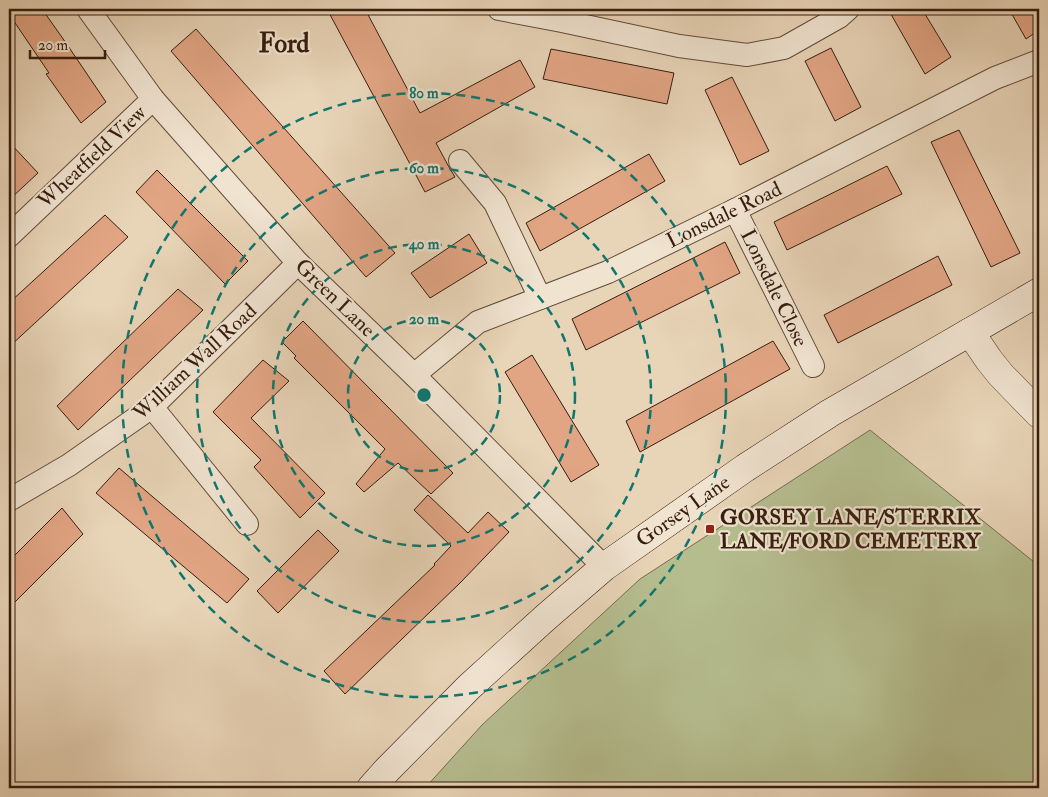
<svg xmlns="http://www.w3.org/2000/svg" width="1048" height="797" font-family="'IM FELL Double Pica',serif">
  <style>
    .green { fill: #b5bd8f; stroke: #766d4e }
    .building { fill: #e2a584; stroke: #361d0e }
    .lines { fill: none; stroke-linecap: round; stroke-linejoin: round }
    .minor-casing { stroke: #624b38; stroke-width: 24 }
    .tertiary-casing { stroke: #624b38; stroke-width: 29 }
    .secondary-casing { stroke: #361d0e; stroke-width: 29 }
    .minor { stroke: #f0e3d0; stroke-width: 22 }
    .tertiary { stroke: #f0e3d0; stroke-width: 28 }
    .secondary { stroke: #f0e3d0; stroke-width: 28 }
    .ring { fill: none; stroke: #0f766e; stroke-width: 2.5; stroke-dasharray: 9 6 }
    .poi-dot { fill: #8f2418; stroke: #f0e3d0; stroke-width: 2 }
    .labels { text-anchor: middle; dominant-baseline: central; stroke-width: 4.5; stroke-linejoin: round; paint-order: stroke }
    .street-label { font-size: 21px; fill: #361d0e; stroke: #f0e3d0 }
    .poi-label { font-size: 21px; font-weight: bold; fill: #361d0e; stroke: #f0e3d0; text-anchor: start }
    .district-label { font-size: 26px; font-weight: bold; fill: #361d0e; stroke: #f0e3d0 }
    .centre { fill: #0f766e; stroke: #f0e3d0; stroke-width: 2.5 }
    .ring-label { font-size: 15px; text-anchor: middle; font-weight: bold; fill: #0f766e; stroke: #f0e3d0; stroke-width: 4.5; stroke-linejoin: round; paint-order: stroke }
  </style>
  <rect width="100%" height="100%" fill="#e8d4b7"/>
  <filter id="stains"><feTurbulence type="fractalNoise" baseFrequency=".004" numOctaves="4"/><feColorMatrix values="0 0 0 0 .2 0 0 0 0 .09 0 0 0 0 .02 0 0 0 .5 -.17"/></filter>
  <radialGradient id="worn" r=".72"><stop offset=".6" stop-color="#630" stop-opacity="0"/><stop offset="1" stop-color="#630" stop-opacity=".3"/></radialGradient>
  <polygon class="green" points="870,430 1039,566 1039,788 425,788 482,725 640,579"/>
  <g class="building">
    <polygon points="9,9 42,9 66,43 106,102 81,123 46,74 49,73 9,14"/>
    <polygon points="327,9 365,9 420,113 520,60 535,87 436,143 450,169 455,177 425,192"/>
    <polygon points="888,9 922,9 951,57 925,74"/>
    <polygon points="1009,9 1039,9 1039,30 1026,39"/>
    <polygon points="196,29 395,253 366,277 171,51"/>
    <polygon points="831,48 861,107 835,121 805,61"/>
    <polygon points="551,49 674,73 667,104 543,79"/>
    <polygon points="732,77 769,151 740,165 705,90"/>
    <polygon points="959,130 1020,253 991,267 931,142"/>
    <polygon points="9,142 38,173 9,200"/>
    <polygon points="649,154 665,181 540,251 526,223"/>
    <polygon points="887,166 902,194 787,250 774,222"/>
    <polygon points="157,170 248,261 225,284 136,192"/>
    <polygon points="105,215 128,237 9,347 9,303"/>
    <polygon points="469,234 487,263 430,298 411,273"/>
    <polygon points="725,242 740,273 586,350 572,319"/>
    <polygon points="938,256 952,285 838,343 824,315"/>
    <polygon points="178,289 203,310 78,430 57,406"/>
    <polygon points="303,321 453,473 431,494 398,463 364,492 356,484 385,449 294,358 296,356 282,342"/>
    <polygon points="773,341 790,369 640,452 626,421"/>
    <polygon points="532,355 599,465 571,482 505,372"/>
    <polygon points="263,360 289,381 251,418 325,493 300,518 254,467 261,460 213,412"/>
    <polygon points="119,468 249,579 227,603 96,493"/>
    <polygon points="428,495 468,533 488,512 509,532 460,583 345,694 324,671 435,565 434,564 451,546 414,510"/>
    <polygon points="62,508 83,534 9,608 9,561"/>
    <polygon points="318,530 339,551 278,613 257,591"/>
  </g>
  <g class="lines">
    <g class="minor-casing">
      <g id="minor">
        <polyline points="88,9 153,99 298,263 414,375 604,567"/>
        <polyline points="499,9 562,21 679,46 747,55 784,48 839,17 848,9"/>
        <polyline points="460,161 495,203 540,298"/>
        <polyline points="735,210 813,366"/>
        <polyline points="9,236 153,99"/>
        <polyline points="414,375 478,322 608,272 735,210 995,78 1039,61"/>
        <polyline points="152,407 247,524"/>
        <polyline points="9,500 69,465 152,407 298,263"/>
      </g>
    </g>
    <g class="tertiary-casing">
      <polyline id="tertiary" points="970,332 989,360 1001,375 1039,414"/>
    </g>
    <g class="secondary-casing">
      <polyline id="secondary" points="371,788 387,770 469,687 545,618 604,567 745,468 830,413 1039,292"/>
    </g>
    <use href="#minor" class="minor"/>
    <use href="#tertiary" class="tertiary"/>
    <use href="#secondary" class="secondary"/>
  </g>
  <g class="ring">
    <circle cx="424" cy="395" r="76"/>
    <circle cx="424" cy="395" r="151"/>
    <circle cx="424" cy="395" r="227"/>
    <circle cx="424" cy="395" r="302"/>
  </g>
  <rect class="poi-dot" x="705" y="524" width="10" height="10" rx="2.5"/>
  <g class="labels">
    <g class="street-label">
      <text transform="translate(92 157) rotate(-43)">Wheatfield View</text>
      <text transform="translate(724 215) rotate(-26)">Lonsdale Road</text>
      <text transform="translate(774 288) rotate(64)">Lonsdale Close</text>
      <text transform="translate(335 298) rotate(44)">Green Lane</text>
      <text transform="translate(195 362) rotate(-43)">William Wall Road</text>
      <text transform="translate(683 511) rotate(-35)">Gorsey Lane</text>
    </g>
    <g class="poi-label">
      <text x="720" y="517">GORSEY LANE/STERRIX<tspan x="720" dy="24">LANE/FORD CEMETERY</tspan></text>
    </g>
    <g class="district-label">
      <text x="284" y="44">Ford</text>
    </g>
  </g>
  <circle cx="424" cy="395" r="8" class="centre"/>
  <g class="ring-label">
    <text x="424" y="98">80 m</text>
    <text x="424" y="173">60 m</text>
    <text x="424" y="249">40 m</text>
    <text x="424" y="324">20 m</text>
  </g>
  <rect width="1048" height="797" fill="none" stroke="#e8d4b7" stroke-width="30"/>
  <rect x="10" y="10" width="1028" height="777" fill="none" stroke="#361d0e" stroke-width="2.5"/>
  <rect x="15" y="15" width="1018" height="767" fill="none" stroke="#361d0e"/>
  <path d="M30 50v8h75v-8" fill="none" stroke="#361d0e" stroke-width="2.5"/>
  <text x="38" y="50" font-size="15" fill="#361d0e" stroke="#f0e3d0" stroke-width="4" paint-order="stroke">20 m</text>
  <rect width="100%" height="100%" filter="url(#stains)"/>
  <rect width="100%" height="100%" fill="url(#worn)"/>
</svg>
